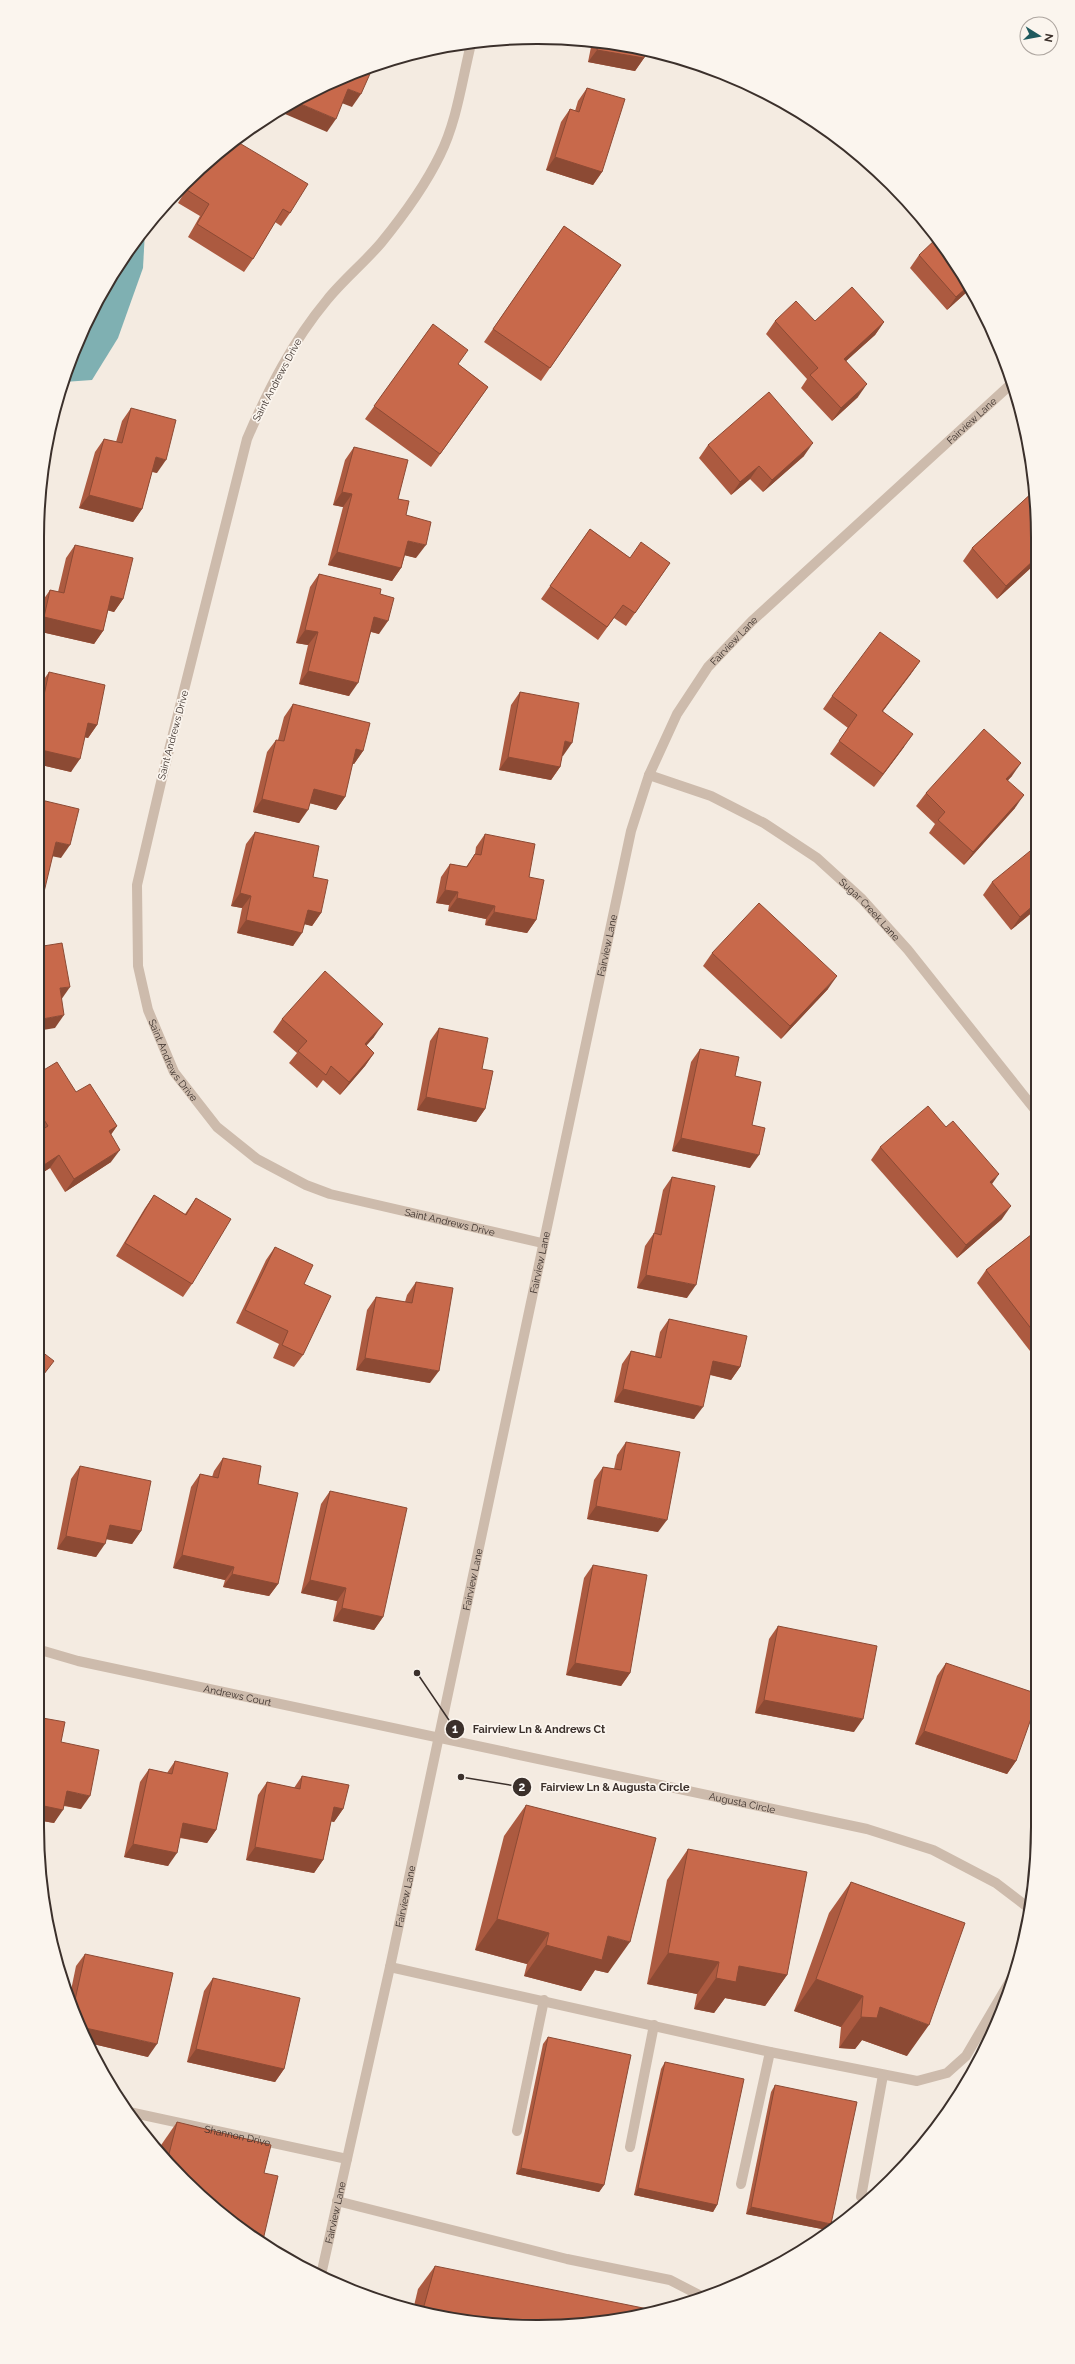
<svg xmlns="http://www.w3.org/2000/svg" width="1075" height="2364" font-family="Raleway,sans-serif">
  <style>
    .water { fill: #7fb0b2 }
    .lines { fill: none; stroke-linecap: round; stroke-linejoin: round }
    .minor { stroke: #cdbbac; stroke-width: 10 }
    .wall { fill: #ac5a40 }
    .shaded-wall { fill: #8c4a34 }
    .building { fill: #c8694b; stroke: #8c4a34 }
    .labels { text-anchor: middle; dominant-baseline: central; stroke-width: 3.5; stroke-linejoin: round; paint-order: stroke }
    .street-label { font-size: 10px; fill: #3b302b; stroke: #fbf5ee }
    .rim { fill: none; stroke: #3b302b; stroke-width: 2 }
    .leader { fill: none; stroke: #3b302b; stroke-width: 1.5 }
    .callout-dot { fill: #3b302b; stroke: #fbf5ee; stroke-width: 1.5 }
    .mark-label { font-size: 12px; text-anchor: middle; font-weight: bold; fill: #fff }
    .callout-label { font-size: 11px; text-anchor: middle; font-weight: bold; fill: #3b302b; stroke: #fbf5ee; stroke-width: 3.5; stroke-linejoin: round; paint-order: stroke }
  </style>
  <rect width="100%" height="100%" fill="#f4ebe1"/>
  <path class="water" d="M 145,231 L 143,268 L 118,338 L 92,380 L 64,382 C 81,327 109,275 145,231 Z"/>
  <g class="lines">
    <g class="minor">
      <path id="s1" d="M 471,44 C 462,80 457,121 440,155 C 425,186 403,216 381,243 C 364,263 343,280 327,300 C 292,342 268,390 247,439 L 162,778 L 137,885 L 138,966 L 148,1010 L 174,1072 L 217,1127 L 257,1159 L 306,1185 L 330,1194 L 542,1243"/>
      <path id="s2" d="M 649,775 L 711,796 L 764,823 L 817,858 L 862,899 L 908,950 L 1036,1111"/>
      <path id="s3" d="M 37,1649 L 78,1661 L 867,1829 L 933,1850 L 996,1883 L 1030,1909"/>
      <polyline points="390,1967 770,2052 917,2081 947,2073 966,2056 1013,1976"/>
      <path id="s4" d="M 129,2112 L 347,2159"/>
      <polyline points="517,2131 544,2000"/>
      <polyline points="630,2147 654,2025"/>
      <polyline points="741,2184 770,2052"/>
      <polyline points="861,2197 883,2075"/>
      <polyline points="337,2201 567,2259 670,2280 705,2298"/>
      <path id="s5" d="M 321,2275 L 390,1967 L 631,831 L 649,775 L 677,714 L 708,667 L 752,621 L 1010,385"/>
    </g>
  </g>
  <g class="wall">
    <polygon points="592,42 635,47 644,58 635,71 588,62"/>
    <polygon points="587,88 602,172 593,185 546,170 561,122 570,109 575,111 578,101"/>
    <polygon points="236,141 290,213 281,226 275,222 253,259 244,272 188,237 200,216 178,203 195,175"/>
    <polygon points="564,226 621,265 541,381 484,342"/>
    <polygon points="919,255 968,291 947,310 910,268"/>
    <polygon points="775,321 884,322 875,335 846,361 858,397 832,421 801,388 807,379 766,334"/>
    <polygon points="433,324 458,364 488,387 431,467 365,419"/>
    <polygon points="131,408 157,473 152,472 142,509 133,522 79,508 95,452 104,439 116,442 122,421"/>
    <polygon points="708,445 804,456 763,492 750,479 731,495 699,458"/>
    <polygon points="354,447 398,499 406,515 416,558 405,555 401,568 392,581 328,565 343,507 333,505 345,460"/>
    <polygon points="1034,491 1034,565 997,599 963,561 972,548"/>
    <polygon points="590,529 630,558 670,563 626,626 614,618 598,640 541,599"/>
    <polygon points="75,545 123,599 114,612 108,610 103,631 94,644 37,631 37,619 41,603 50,590 58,592 66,558"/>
    <polygon points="319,574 380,594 379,634 371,632 349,696 299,684 308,645 296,643 310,587"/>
    <polygon points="920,661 883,711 904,747 874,787 830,754 848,728 823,709 832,696"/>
    <polygon points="49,672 97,725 88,738 85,737 71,772 37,764 37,698 40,685"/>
    <polygon points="520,692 563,756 562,756 560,767 551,780 499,770 511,705"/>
    <polygon points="293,704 363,751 354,764 352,763 345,797 336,810 310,803 299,823 253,812 267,752 276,740 278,740 284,717"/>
    <polygon points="1012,776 1008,780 1015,808 964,865 929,833 935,824 916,806 926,793"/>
    <polygon points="255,832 313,877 321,913 312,926 305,924 293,946 237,933 242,908 231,906 246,844"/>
    <polygon points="485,834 529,877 536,920 527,933 485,925 486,919 448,911 449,905 436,903 441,877 450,864 466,867 475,854 476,847"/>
    <polygon points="992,882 1035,910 1011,930 983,895"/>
    <polygon points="712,953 828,989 781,1039 703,966"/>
    <polygon points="282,1019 374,1037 366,1046 374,1053 365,1066 340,1095 323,1080 317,1088 289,1063 297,1053 273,1032"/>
    <polygon points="439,1028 482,1069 485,1109 476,1122 417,1110 430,1041"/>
    <polygon points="700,1049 752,1125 750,1168 672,1151 691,1062"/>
    <polygon points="37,1074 76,1092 117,1126 111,1134 111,1162 65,1192 50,1168 37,1176"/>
    <polygon points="880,1147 992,1184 1002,1219 957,1258 871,1160"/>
    <polygon points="672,1177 687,1298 637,1288 645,1246 654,1233 654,1234 663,1190"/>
    <polygon points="154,1195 185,1214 196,1198 192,1284 183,1297 116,1256 145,1208"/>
    <polygon points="1036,1231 1037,1360 977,1283 986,1270"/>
    <polygon points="275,1247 304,1284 303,1355 294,1367 273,1358 279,1344 236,1323 266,1260"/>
    <polygon points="416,1282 430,1383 356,1370 367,1310 376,1297 405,1302 407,1295"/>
    <polygon points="669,1319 740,1367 731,1380 710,1375 694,1419 614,1402 622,1364 631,1351 655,1356 660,1332"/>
    <polygon points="626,1442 658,1532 587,1519 594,1480 603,1467 614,1469 617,1455"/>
    <polygon points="223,1458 258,1484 278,1584 269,1596 223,1587 225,1580 173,1568 191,1487 200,1474 212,1477 214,1471"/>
    <polygon points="80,1466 141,1531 132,1544 106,1539 96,1557 57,1549 71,1479"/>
    <polygon points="330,1491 383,1617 374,1630 333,1621 337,1601 301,1593 321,1504"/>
    <polygon points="593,1565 630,1673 621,1686 566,1675 584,1578"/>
    <polygon points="778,1626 854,1732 755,1713 769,1639"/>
    <polygon points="946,1663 1016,1761 1007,1774 915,1744 937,1676"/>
    <polygon points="37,1717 61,1742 81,1809 64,1806 54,1823 37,1820"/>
    <polygon points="175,1761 216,1830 207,1843 180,1838 168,1866 124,1857 140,1782 149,1769 167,1773"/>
    <polygon points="302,1776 343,1809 334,1822 331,1821 323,1860 314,1873 246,1860 258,1795 267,1782 294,1788"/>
    <polygon points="1038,1789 1038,1795 1035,1793"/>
    <polygon points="526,1805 608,1973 595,1970 581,1991 524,1976 527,1964 475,1950 504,1836"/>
    <polygon points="688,1849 787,1975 765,2006 725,1998 714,2013 694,2009 697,1994 647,1984 667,1880"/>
    <polygon points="851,1882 907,2056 862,2040 855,2049 839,2048 841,2027 794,2011 829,1913"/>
    <polygon points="85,1954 148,2057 89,2043 69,2000 76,1966"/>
    <polygon points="213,1978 284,2069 275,2082 187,2062 204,1991"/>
    <polygon points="548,2037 604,2185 599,2192 516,2174 543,2044"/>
    <polygon points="665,2062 717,2205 713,2212 634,2195 661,2069"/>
    <polygon points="775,2085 827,2230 746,2214 771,2092"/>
    <polygon points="177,2122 264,2173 161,2156 157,2151"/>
    <polygon points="435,2266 440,2317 413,2310 418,2289"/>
  </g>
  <g class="shaded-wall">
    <polygon points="597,50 644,58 635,71 588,62"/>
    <polygon points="348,89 361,94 352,107 339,102"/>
    <polygon points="296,102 336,119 327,132 278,111"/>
    <polygon points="555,157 602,172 593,185 546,170"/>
    <polygon points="966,288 968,291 947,310 956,297"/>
    <polygon points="884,322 875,335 835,371 844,359"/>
    <polygon points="867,384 858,397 832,421 841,408"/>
    <polygon points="813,443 804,456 763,492 772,480"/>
    <polygon points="156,457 166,460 157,473 147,470"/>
    <polygon points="759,466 750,479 731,495 740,482"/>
    <polygon points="342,492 352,494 343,507 333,505"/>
    <polygon points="89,495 142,509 133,522 79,508"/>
    <polygon points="408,541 426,545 416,558 399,554"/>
    <polygon points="337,552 401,568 392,581 328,565"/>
    <polygon points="1034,560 1034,565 997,599 1006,586"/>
    <polygon points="111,596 123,599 114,612 102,609"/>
    <polygon points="44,617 103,631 94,644 37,631 37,627"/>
    <polygon points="374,617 388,621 379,634 365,630"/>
    <polygon points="305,630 318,632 308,645 296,643"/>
    <polygon points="920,661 911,674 873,724 882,711"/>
    <polygon points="308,671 358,683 349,696 299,684"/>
    <polygon points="88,723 97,725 88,738 79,736"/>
    <polygon points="913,734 904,747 874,787 883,774"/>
    <polygon points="565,741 572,743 563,756 556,754"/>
    <polygon points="37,749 80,759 71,772 37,764"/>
    <polygon points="356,749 363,751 354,764 347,762"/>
    <polygon points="508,757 560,767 551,780 499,770"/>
    <polygon points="1021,763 1012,776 997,792 1006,779"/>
    <polygon points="314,789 345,797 336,810 305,802"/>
    <polygon points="1024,795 1015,808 964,865 973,852"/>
    <polygon points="262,799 308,810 299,823 253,812"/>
    <polygon points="56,842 70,845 61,858 46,855"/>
    <polygon points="37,890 44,892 37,902"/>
    <polygon points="445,890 458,892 449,905 436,903"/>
    <polygon points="240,893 251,896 242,908 231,906"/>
    <polygon points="457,898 495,906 486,919 448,911"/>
    <polygon points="1035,904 1035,910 1011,930 1020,917"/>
    <polygon points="308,910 321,913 312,926 299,923"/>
    <polygon points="494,912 536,920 527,933 485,925"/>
    <polygon points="246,920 302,933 293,946 237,933"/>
    <polygon points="837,976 828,989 781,1039 790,1026"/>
    <polygon points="70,987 61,1000 60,988"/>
    <polygon points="64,1015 55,1028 37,1031 37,1020"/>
    <polygon points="383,1024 374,1037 356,1057 365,1044"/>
    <polygon points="374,1053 365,1066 340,1095 349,1082"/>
    <polygon points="426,1097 485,1109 476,1122 417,1110"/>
    <polygon points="117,1126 108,1139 109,1131"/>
    <polygon points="681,1138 759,1155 750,1168 672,1151"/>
    <polygon points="120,1150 111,1162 65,1192 74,1179"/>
    <polygon points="59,1155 50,1168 37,1176 37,1172 41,1167"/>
    <polygon points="999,1174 990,1187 990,1182"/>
    <polygon points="1011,1206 1002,1219 957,1258 966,1245"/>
    <polygon points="646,1275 696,1285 687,1298 637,1288"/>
    <polygon points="365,1358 439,1371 430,1383 356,1370"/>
    <polygon points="713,1361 740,1367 731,1380 704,1373"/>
    <polygon points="623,1389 703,1407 694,1419 614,1402"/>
    <polygon points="596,1506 667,1520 658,1532 587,1519"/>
    <polygon points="110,1525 141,1531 132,1544 101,1538"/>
    <polygon points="66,1536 105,1544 96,1557 57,1549"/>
    <polygon points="182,1555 234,1567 225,1580 173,1568"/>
    <polygon points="232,1574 278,1584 269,1596 223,1587"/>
    <polygon points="310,1580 346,1588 337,1601 301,1593"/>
    <polygon points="342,1608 383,1617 374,1630 333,1621"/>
    <polygon points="575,1663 630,1673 621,1686 566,1675"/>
    <polygon points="764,1700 863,1719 854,1732 755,1713"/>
    <polygon points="924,1731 1016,1761 1007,1774 915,1744"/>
    <polygon points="67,1791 90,1796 81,1809 58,1804"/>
    <polygon points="37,1792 41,1793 37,1799"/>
    <polygon points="39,1805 63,1810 54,1823 37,1820 37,1808"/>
    <polygon points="334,1807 343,1809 334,1822 324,1820"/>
    <polygon points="183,1823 216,1830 207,1843 174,1836"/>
    <polygon points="133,1844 177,1853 168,1866 124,1857"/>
    <polygon points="255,1847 323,1860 314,1873 246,1860"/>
    <polygon points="497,1919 549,1933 527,1964 475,1950"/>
    <polygon points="608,1936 630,1942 608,1973 595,1970 581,1991 524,1976 546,1945"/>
    <polygon points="668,1953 719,1962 697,1994 647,1984"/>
    <polygon points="739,1966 787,1975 765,2006 725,1998 714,2013 694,2009 716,1978"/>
    <polygon points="816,1979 863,1996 841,2027 794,2011"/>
    <polygon points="880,2007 929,2025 907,2056 862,2040 855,2049 839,2048 861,2017"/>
    <polygon points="81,2027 157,2044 148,2057 89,2043"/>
    <polygon points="196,2049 284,2069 275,2082 187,2062"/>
    <polygon points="521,2168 604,2185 599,2192 516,2174"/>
    <polygon points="638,2188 717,2205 713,2212 634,2195"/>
    <polygon points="751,2207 831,2224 827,2230 746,2214"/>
    <polygon points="254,2238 263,2240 261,2242"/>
  </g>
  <g class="building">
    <polygon points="598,43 635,47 646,50 644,58 597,50"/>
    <polygon points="373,67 361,94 348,89 336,119 296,102 346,75"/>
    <polygon points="587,88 625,99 602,172 555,157 570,109 579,112"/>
    <polygon points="236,141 308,184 290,213 283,209 253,259 197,224 209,204 187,190 197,173"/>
    <polygon points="564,226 621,265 550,368 493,329"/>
    <polygon points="937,238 966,288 956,297 919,255"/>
    <polygon points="852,287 884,322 844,359 867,384 841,408 810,375 818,368 775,321 796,301 815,321"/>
    <polygon points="433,324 468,350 458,364 488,387 440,454 374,406"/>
    <polygon points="769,392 813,443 772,480 759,466 740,482 708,445"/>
    <polygon points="131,408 176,420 166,460 156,457 142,509 89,495 104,439 122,443"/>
    <polygon points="354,447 408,460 398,499 409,501 406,515 431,522 426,545 408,541 401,568 337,552 352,494 342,492"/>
    <polygon points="1034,491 1034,560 1006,586 972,548"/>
    <polygon points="590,529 630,558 641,542 670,563 635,613 623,605 607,627 550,586"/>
    <polygon points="75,545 133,558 123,599 111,596 103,631 44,617 50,590 64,593"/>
    <polygon points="319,574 381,589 380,594 394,598 388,621 374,617 358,683 308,671 318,632 305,630"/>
    <polygon points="880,632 920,661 882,711 913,734 883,774 839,741 857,715 832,696"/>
    <polygon points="49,672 105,685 97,725 88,723 80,759 37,749 37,708 41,709"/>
    <polygon points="520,692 579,703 572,743 565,741 560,767 508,757"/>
    <polygon points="293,704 370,723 363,751 356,749 345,797 314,789 308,810 262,799 276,740 284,741"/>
    <polygon points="984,729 1021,763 1006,779 1024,795 973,852 938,820 945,812 926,793"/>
    <polygon points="37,799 79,809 70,845 56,842 44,892 37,890"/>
    <polygon points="255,832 319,846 313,877 328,880 321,913 308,910 302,933 246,920 251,896 240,893"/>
    <polygon points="485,834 535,844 529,877 544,880 536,920 494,912 495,906 457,898 458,892 445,890 450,864 467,867 475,854 481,855"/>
    <polygon points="1035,847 1035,904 1020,917 992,882"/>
    <polygon points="759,903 837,976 790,1026 712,953"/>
    <polygon points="62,943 70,987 60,988 64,1015 37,1020 37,947"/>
    <polygon points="325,971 383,1024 365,1044 374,1053 349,1082 331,1066 326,1075 298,1051 307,1041 282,1019"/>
    <polygon points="439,1028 488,1038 482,1069 493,1071 485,1109 426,1097"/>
    <polygon points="700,1049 739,1057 735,1076 761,1082 752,1125 765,1128 759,1155 681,1138"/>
    <polygon points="57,1062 76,1092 90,1084 117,1126 109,1131 120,1150 74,1179 59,1155 41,1167 37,1155 37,1133 48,1126 37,1109 37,1074"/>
    <polygon points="928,1106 946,1127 953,1121 999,1174 990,1182 1011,1206 966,1245 880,1147"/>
    <polygon points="672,1177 715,1186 696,1285 646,1275 654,1233 661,1235"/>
    <polygon points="154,1195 186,1215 196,1198 231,1219 192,1284 125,1243"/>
    <polygon points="1036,1231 1036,1335 986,1270"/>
    <polygon points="275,1247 313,1265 304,1284 331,1296 303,1355 282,1345 288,1331 245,1310"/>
    <polygon points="416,1282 453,1288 439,1371 365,1358 376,1297 412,1303"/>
    <polygon points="669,1319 747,1336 740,1367 713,1361 703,1407 623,1389 631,1351 661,1358"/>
    <polygon points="37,1348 54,1361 37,1383"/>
    <polygon points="626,1442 680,1452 667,1520 596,1506 603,1467 621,1470"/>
    <polygon points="223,1458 261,1466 258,1484 298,1493 278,1584 232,1574 234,1567 182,1555 200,1474 218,1478"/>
    <polygon points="80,1466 151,1481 141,1531 110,1525 105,1544 66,1536"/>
    <polygon points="330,1491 407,1508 383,1617 342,1608 346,1588 310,1580"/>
    <polygon points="593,1565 647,1575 630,1673 575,1663"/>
    <polygon points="778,1626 877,1646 863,1719 764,1700"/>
    <polygon points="946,1663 1038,1694 1038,1699 1016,1761 924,1731"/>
    <polygon points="37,1717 65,1722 61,1742 99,1750 90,1796 67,1791 63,1810 39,1805 41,1793 37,1792"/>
    <polygon points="175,1761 228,1773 216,1830 183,1823 177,1853 133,1844 149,1769 172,1774"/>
    <polygon points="302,1776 349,1785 343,1809 334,1807 323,1860 255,1847 267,1782 300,1789"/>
    <polygon points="526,1805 656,1838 630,1942 608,1936 602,1960 546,1945 549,1933 497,1919"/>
    <polygon points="688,1849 807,1872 787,1975 739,1966 736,1982 716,1978 719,1962 668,1953"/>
    <polygon points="851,1882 965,1923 929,2025 880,2007 877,2018 861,2017 863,1996 816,1979"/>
    <polygon points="85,1954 173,1973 157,2044 81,2027 73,2009"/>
    <polygon points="213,1978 300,1998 284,2069 196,2049"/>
    <polygon points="548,2037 631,2055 604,2185 521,2168"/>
    <polygon points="665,2062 744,2079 717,2205 638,2188"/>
    <polygon points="775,2085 857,2102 831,2224 751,2207"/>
    <polygon points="177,2122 271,2145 264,2173 278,2176 263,2240 254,2238 233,2223 161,2156 158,2151 169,2154"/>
    <polygon points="435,2266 658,2311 635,2317 537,2327 440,2317 422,2313"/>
  </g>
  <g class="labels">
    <g class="street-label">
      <text transform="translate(277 380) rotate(-62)">Saint Andrews Drive</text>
      <text stroke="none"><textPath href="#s5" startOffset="2020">Fairview Lane</textPath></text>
      <text stroke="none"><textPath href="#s5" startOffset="1696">Fairview Lane</textPath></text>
      <text transform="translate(173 735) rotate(-75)">Saint Andrews Drive</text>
      <text stroke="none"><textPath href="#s2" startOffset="262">Sugar Creek Lane</textPath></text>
      <text stroke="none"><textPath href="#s5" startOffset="1360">Fairview Lane</textPath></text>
      <text stroke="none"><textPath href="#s1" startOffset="1103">Saint Andrews Drive</textPath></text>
      <text stroke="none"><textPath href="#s1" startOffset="1439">Saint Andrews Drive</textPath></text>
      <text stroke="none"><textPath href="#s5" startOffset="1036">Fairview Lane</textPath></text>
      <text stroke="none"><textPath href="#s5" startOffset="712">Fairview Lane</textPath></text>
      <text stroke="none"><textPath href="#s3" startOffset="206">Andrews Court</textPath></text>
      <text stroke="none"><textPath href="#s3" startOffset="722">Augusta Circle</textPath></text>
      <text stroke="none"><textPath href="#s5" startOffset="388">Fairview Lane</textPath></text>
      <text stroke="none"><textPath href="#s4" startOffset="111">Shannon Drive</textPath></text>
      <text stroke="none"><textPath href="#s5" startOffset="64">Fairview Lane</textPath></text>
    </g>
  </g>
  <path d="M0 0H1075V2364H0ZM537 44H538A493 493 0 0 1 1031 537V1827A493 493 0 0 1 538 2320H537A493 493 0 0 1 44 1827V537A493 493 0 0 1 537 44Z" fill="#fbf5ee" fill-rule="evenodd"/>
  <path class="rim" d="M537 44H538A493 493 0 0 1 1031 537V1827A493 493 0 0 1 538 2320H537A493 493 0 0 1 44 1827V537A493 493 0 0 1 537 44Z"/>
  <path class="leader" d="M417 1673L455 1729M461 1777L522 1787"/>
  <g class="callout-dot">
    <circle cx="417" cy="1673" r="4"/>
    <circle cx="461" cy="1777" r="4"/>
    <circle cx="455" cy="1729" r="10"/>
    <circle cx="522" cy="1787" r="10"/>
  </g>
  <g class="mark-label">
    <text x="455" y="1733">1</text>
    <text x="522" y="1791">2</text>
  </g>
  <g class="callout-label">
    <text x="539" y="1733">Fairview Ln &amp; Andrews Ct</text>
    <text x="615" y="1791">Fairview Ln &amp; Augusta Circle</text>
  </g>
  <g transform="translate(1039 36) rotate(101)"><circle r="19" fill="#fbf5ee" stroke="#aea6a0"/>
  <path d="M0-3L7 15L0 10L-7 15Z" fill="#1f5a5e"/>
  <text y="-6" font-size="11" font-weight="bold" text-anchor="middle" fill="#3b302b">N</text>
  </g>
</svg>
